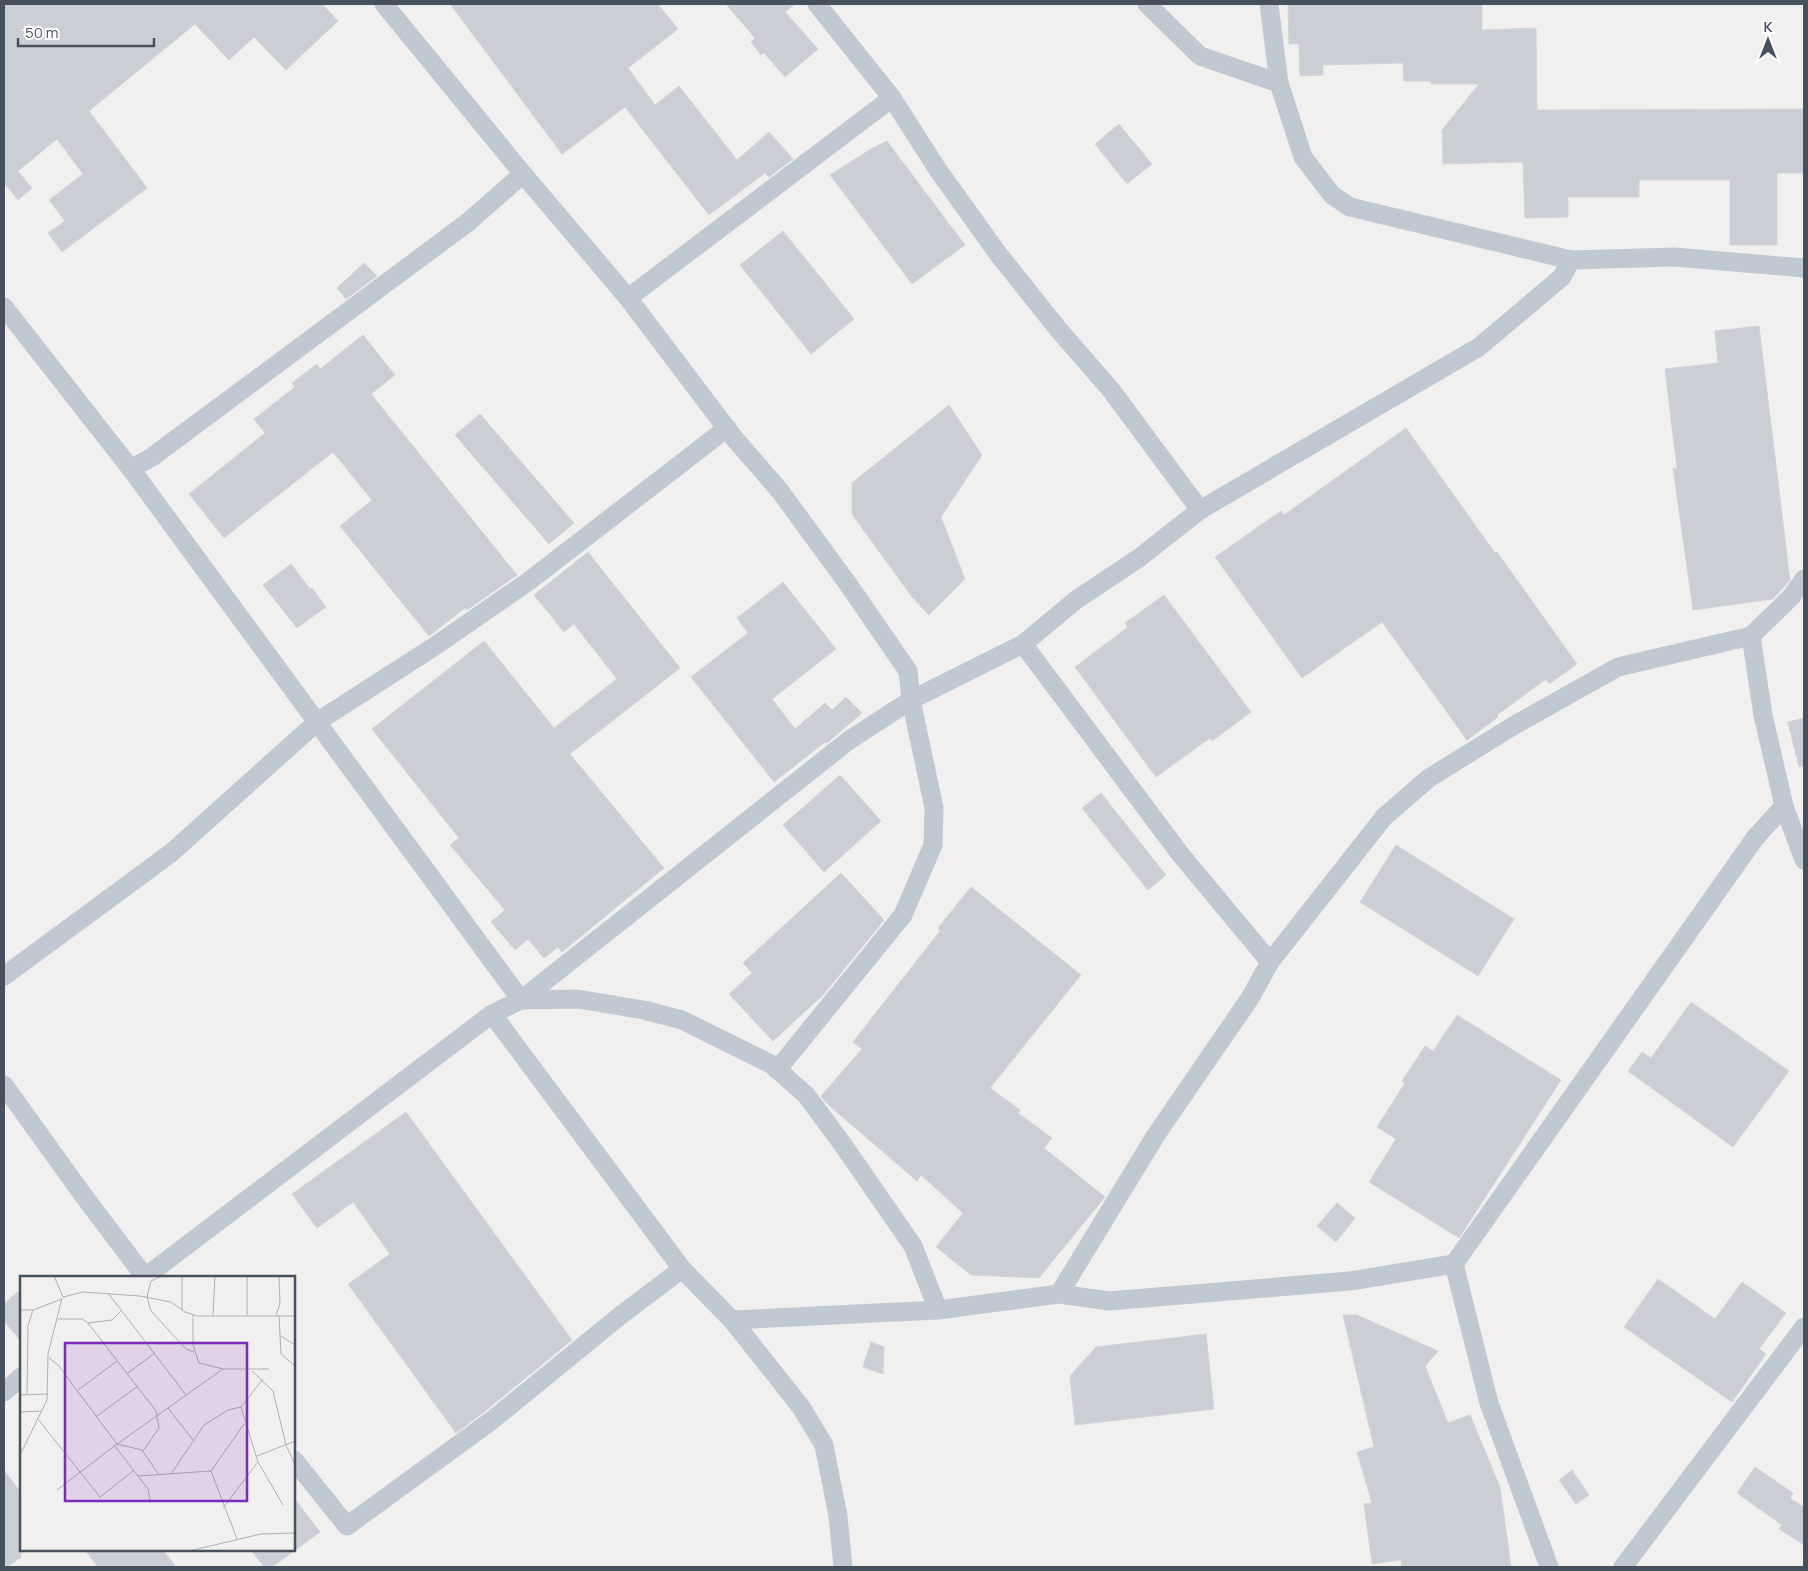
<svg xmlns="http://www.w3.org/2000/svg" width="1808" height="1571" font-family="Manrope,sans-serif">
  <style>
    .building { fill: #cbced5; stroke: #d3d5db }
    .lines { fill: none; stroke-linecap: round; stroke-linejoin: round }
    .minor { stroke: #c0c9d2; stroke-width: 19 }
    .inset-road { fill: none; stroke: #aeb0b5; stroke-width: 1 }
    .view { fill: #7b2cbf; fill-opacity: 0.15; stroke: #7b2cbf; stroke-width: 2.5 }
    .inset-edge { fill: none; stroke: #47515e; stroke-width: 2.5 }
  </style>
  <rect width="100%" height="100%" fill="#f2f0ef"/>
  <g class="building">
    <polygon points="4,4 322,4 338,21 286,70 254,37 229,60 195,24 89,111 147,188 62,252 48,233 65,221 49,200 83,174 57,139 18,171 32,188 18,200 4,183"/>
    <polygon points="450,4 658,4 678,29 628,68 655,105 679,86 737,160 769,132 793,159 769,177 765,173 709,215 625,107 562,154"/>
    <polygon points="726,4 795,4 785,12 818,49 785,77 764,53 761,55 751,42 755,38"/>
    <polygon points="1288,4 1482,4 1482,30 1536,28 1537,110 1804,109 1804,173 1777,173 1777,245 1730,245 1730,180 1639,180 1639,197 1568,197 1568,217 1525,218 1523,162 1443,164 1442,130 1479,84 1431,84 1431,81 1404,81 1403,63 1323,65 1323,75 1300,76 1299,44 1289,44"/>
    <polygon points="1119,124 1152,164 1127,184 1095,144"/>
    <polygon points="887,141 965,245 912,284 830,175 871,149"/>
    <polygon points="783,231 854,319 811,354 740,265"/>
    <polygon points="364,263 377,276 346,299 337,288"/>
    <polygon points="1759,326 1790,580 1773,599 1693,610 1673,468 1677,469 1665,369 1718,363 1715,331"/>
    <polygon points="363,335 395,375 371,394 517,575 467,610 465,608 429,636 340,526 372,500 333,452 224,538 189,494 265,433 254,419 295,387 292,383 317,364 320,369"/>
    <polygon points="949,405 982,455 941,517 965,579 929,615 912,597 852,514 852,483"/>
    <polygon points="480,414 574,523 549,544 455,435"/>
    <polygon points="1406,428 1495,553 1497,552 1577,664 1549,684 1546,679 1497,715 1498,717 1467,740 1382,622 1302,678 1215,557 1281,511 1284,515"/>
    <polygon points="588,552 680,668 570,754 664,868 562,952 558,947 544,958 528,939 515,950 491,922 505,910 450,845 459,838 372,729 484,641 554,728 617,679 574,624 564,632 534,595"/>
    <polygon points="291,564 310,589 312,588 326,607 297,628 263,585"/>
    <polygon points="783,582 836,649 772,699 795,729 825,703 832,710 846,697 862,713 827,743 825,742 774,782 691,677 748,633 737,618"/>
    <polygon points="1164,595 1251,712 1212,741 1210,738 1156,777 1075,667 1128,627 1125,623"/>
    <polygon points="1804,718 1804,766 1799,767 1788,722"/>
    <polygon points="840,775 881,821 824,872 783,825"/>
    <polygon points="1101,793 1166,875 1148,890 1082,808"/>
    <polygon points="1396,845 1514,919 1478,976 1360,902"/>
    <polygon points="841,873 884,920 823,995 773,1041 729,994 752,973 743,963"/>
    <polygon points="971,887 1081,975 990,1088 1020,1110 1018,1113 1052,1138 1044,1148 1105,1197 1039,1278 971,1275 936,1247 963,1213 921,1175 917,1181 825,1102 821,1096 862,1049 853,1042 940,931 938,928"/>
    <polygon points="1691,1002 1789,1071 1733,1147 1628,1071 1642,1052 1651,1058"/>
    <polygon points="1457,1015 1561,1080 1459,1238 1369,1182 1396,1139 1377,1127 1405,1083 1402,1081 1425,1046 1433,1051"/>
    <polygon points="406,1112 572,1340 484,1412 456,1433 348,1284 390,1254 353,1202 317,1228 292,1194"/>
    <polygon points="1337,1203 1355,1218 1336,1242 1317,1226"/>
    <polygon points="1658,1279 1715,1319 1742,1282 1786,1313 1759,1349 1766,1354 1732,1402 1624,1327"/>
    <polygon points="21,1289 21,1341 4,1321 4,1304"/>
    <polygon points="1343,1315 1357,1315 1438,1351 1425,1366 1448,1423 1470,1415 1500,1487 1511,1567 1402,1567 1401,1560 1372,1564 1364,1504 1372,1503 1357,1452 1374,1447"/>
    <polygon points="1206,1334 1214,1409 1075,1425 1070,1376 1096,1347"/>
    <polygon points="871,1342 884,1347 883,1374 863,1367"/>
    <polygon points="1755,1467 1793,1493 1790,1498 1804,1507 1804,1545 1779,1529 1782,1525 1737,1493"/>
    <polygon points="4,1470 21,1493 21,1557 7,1567 4,1567"/>
    <polygon points="1572,1470 1589,1495 1576,1504 1559,1480"/>
    <polygon points="294,1498 320,1532 272,1567 264,1567 251,1550 294,1550"/>
    <polygon points="85,1550 163,1550 176,1567 98,1567"/>
  </g>
  <g class="lines">
    <g class="minor">
      <polyline points="384,4 523,174 628,298 734,438 780,491 848,584 908,671 911,700 934,808 933,845 903,915 777,1070"/>
      <polyline points="817,4 892,98 938,170 999,255 1058,329 1111,390 1200,510"/>
      <polyline points="1147,4 1200,56 1279,83"/>
      <polyline points="1269,4 1279,83 1303,157 1332,195 1350,207 1571,260 1674,257 1804,268"/>
      <polyline points="628,298 892,98"/>
      <polyline points="4,307 131,469 521,1000 848,741 911,700 1023,644 1076,600 1139,558 1200,510 1479,347 1562,277 1571,260"/>
      <polyline points="131,469 152,457 467,223 523,174"/>
      <polyline points="1751,636 1763,715 1784,806 1804,860"/>
      <polyline points="1023,644 1181,855 1270,962"/>
      <polyline points="4,976 171,853 317,722 435,646 529,581 727,428"/>
      <polyline points="492,1014 682,1269 732,1320 801,1407 824,1445 838,1516 843,1567"/>
      <polyline points="4,1085 83,1195 145,1277"/>
      <polyline points="1454,1264 1489,1403 1549,1567"/>
      <polyline points="145,1277 492,1014 521,1000 578,999 644,1010 682,1020 771,1064 806,1095 841,1142 913,1246 938,1310"/>
      <polyline points="1059,1294 1156,1135 1250,998 1270,962 1384,817 1429,778 1513,726 1618,667 1751,636 1792,596 1804,579"/>
      <polyline points="732,1320 938,1310 1059,1294 1109,1301 1350,1281 1454,1264 1755,838 1784,806"/>
      <polyline points="4,1392 21,1377"/>
      <polyline points="294,1460 347,1526 491,1421 621,1315 682,1269"/>
      <polyline points="1623,1567 1804,1327"/>
    </g>
  </g>
  <g transform="translate(20 1276)">
    <rect width="275" height="275" fill="#f2f0ef"/>
    <path class="inset-road" d="M 34,0 L 43,21 L 63,16 L 120,20 L 151,26 L 165,36 L 177,40 L 275,40M 142,0 L 131,5 L 127,21 L 131,35 L 166,73 L 174,76M 88,17 L 166,119M 0,34 L 13,34 L 42,23M 162,34 L 162,0M 173,39 L 173,69 L 179,87 L 203,93 L 249,93M 193,39 L 195,0M 227,39 L 227,0M 256,39 L 260,28 L 259,0M 259,39 L 261,78 L 275,90M 38,43 L 62,43 L 68,47 L 136,135 L 139,152 L 123,175M 68,47 L 92,44 L 101,35M 261,60 L 275,69M 29,82 L 38,89 L 97,168 L 203,93M 232,95 L 253,115 L 266,169 L 275,189M 108,97 L 135,77M 58,114 L 97,85M 0,119 L 28,118M 7,119 L 8,50 L 13,34M 221,131 L 238,186 L 263,229M 148,132 L 173,164M 0,136 L 21,135M 77,140 L 118,110M 17,142 L 80,221 L 113,195M 94,169 L 128,213 L 130,226M 0,179 L 27,124 L 28,78 L 42,22M 237,180 L 275,165M 191,195 L 217,263M 151,198 L 184,149 L 208,134 L 221,131 L 243,103M 118,200 L 191,195 L 224,148M 37,214 L 97,168 L 122,174 L 139,199M 203,232 L 238,186M 169,275 L 241,258 L 275,257"/>
    <path class="view" d="M 45,67 L 227,67 L 227,225 L 45,225 Z"/>
    <rect width="275" height="275" class="inset-edge"/>
  </g>
  <rect width="1808" height="1571" fill="none" stroke="#47515e" stroke-width="10"/>
  <g transform="translate(1768 40)" stroke="#ffffff" stroke-width="4" paint-order="stroke">
  <path d="M0-4L9 19L0 12L-9 19Z" fill="#47515e"/>
  <text y="-8" font-size="14" font-weight="bold" text-anchor="middle" fill="#47515e">K</text>
  </g>
  <path d="M18 38v8h136v-8" fill="none" stroke="#47515e" stroke-width="2.5"/>
  <text x="25" y="38" font-size="15" fill="#47515e" stroke="#ffffff" stroke-width="4" paint-order="stroke">50 m</text>
</svg>
